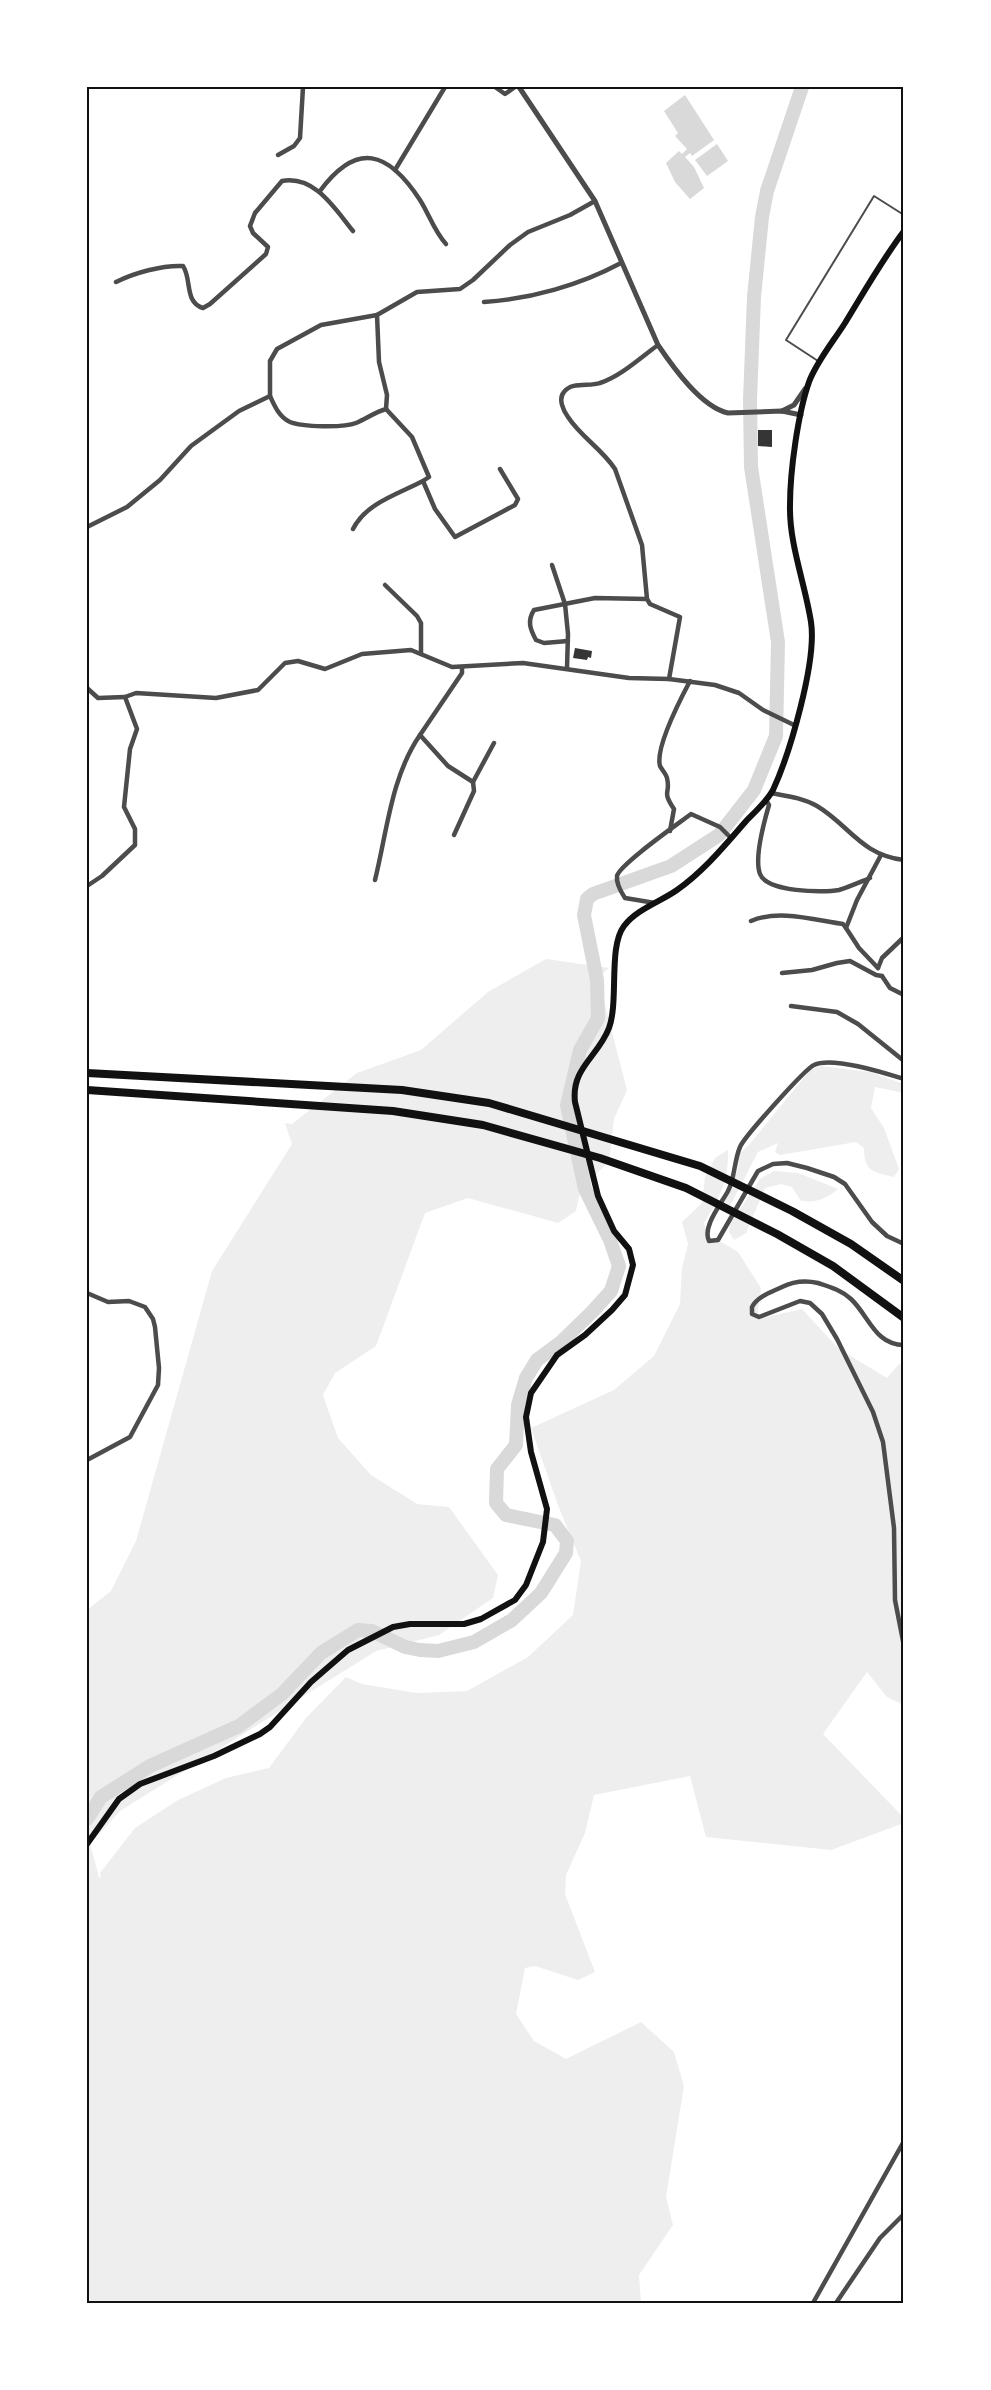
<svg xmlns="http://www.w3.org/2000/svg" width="991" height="2390" font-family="'PT Sans Narrow',sans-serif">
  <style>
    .green { fill: #eee }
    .water { fill: #d9d9d9 }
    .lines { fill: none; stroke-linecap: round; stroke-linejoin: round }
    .river { stroke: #d9d9d9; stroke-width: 14 }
    .building { fill: #353535 }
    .service { stroke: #4c4c4c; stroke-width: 2 }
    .minor { stroke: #4c4c4c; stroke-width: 4.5 }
    .tertiary { stroke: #4c4c4c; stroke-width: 5 }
    .secondary { stroke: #111; stroke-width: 6 }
    .motorway { stroke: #111; stroke-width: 8 }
    .neatline { fill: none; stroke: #111; stroke-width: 2 }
  </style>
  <rect width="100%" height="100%" fill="#fff"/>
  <g class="green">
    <path d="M 546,959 L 609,968 L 598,978 L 627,1090 L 614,1119 L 609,1162 L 581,1188 L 576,1211 L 558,1223 L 468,1198 L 425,1213 L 376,1346 L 335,1373 L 323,1395 L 338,1438 L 371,1475 L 417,1504 L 449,1507 L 498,1575 L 493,1598 L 439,1635 L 376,1651 L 120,1811 L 90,1844 L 99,1877 L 101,1878 L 100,1873 L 135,1828 L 178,1800 L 226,1778 L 269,1768 L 306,1718 L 346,1677 L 362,1684 L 416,1693 L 467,1691 L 528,1657 L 573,1615 L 581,1561 L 559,1508 L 531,1428 L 614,1390 L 654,1356 L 680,1304 L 682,1268 L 688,1244 L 682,1222 L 702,1203 L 705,1177 L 715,1158 L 728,1150 C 729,1181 719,1198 704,1223 L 709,1241 L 718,1240 L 738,1252 L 761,1288 L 757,1319 L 802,1309 L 839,1349 L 887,1378 L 899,1364 L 904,1366 L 904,1705 L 887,1697 L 867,1672 L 823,1734 L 904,1818 L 904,1823 L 831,1850 L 706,1837 L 690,1776 L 594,1795 L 585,1833 L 566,1875 L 565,1894 L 595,1972 L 578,1980 L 535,1966 L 525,1968 L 516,2014 L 534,2041 L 566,2059 L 641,2022 L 674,2052 L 684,2086 L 666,2197 L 673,2225 L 639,2275 L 641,2303 L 87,2303 L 87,1610 L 111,1591 L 136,1541 L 212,1271 L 292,1144 L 285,1123 L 292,1124 L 357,1073 L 421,1050 L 488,992 Z"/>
    <path d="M 821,1066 L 870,1072 L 904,1084 L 904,1093 L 875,1087 L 871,1108 L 884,1128 L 899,1169 L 894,1177 C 874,1172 864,1172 864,1148 L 856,1142 L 780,1155 L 775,1152 L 778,1143 L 758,1152 L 731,1204 L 727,1210 L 721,1208 L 738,1169 L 740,1153 L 749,1145 L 810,1070 Z"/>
    <path d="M 774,1171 L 798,1173 L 838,1189 C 825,1199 817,1203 801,1201 L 792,1187 L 781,1184 L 765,1188 L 746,1233 L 734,1240 L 729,1232 L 730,1224 L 760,1179 Z"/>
  </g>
  <g class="water">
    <polygon points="685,95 714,140 692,156 690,153 685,157 694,167 704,188 690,199 675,182 666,163 679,151 682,154 687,149 675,136 678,133 664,111"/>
    <polygon points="717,144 728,161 707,176 695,160"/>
  </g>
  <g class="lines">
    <polyline class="river" points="87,1819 101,1797 150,1766 239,1726 282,1694 321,1653 358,1630 372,1631 405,1647 420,1650 438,1651 474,1642 512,1620 541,1593 566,1553 567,1541 555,1525 506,1515 496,1503 497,1469 516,1445 518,1405 526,1378 537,1360 560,1343 593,1311 611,1291 619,1266 610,1240 585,1189 567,1105 580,1050 598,1018 597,980 584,915 587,899 593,894 671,866 719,835 754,790 776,736 778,642 751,467 750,400 754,297 762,217 767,191 802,87"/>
  </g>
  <g class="building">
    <polygon points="758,430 772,430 772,447 758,446"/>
    <polygon points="575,648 592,651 591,658 588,657 587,660 573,658"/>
  </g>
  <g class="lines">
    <polyline class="service" points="818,361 786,340 874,196 904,215"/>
    <g class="minor">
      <polyline points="495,87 505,94 515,87"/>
      <polyline points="278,155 294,146 300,138 303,87"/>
      <polyline points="395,170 445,87"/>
      <path d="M 320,191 C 357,141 388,151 420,200 C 429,214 434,231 446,244"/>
      <path d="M 116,282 C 134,273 162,265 183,266 C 192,279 184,302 203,308 L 210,304 L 266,254 L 268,247 L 253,233 L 250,226 L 255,213 L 282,181 C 315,175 335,209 353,231"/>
      <path d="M 484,302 C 531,299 580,285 621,263"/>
      <path d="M 658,345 C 640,358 621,376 600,383 C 589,387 572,381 564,392 C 558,399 563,410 568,417 C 581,437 602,449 615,469 L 642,545 L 647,599 L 650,604 L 680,617 L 669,679"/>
      <polyline points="270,396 270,361 277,349 321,325 377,315"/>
      <polyline points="386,409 412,437 429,477 423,481 435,509 455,537 515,505 518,499 500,469"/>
      <path d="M 87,527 L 127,507 L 160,480 L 191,446 L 239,411 L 270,396 C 274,405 279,417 290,422 C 302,427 344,428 356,423 C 366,419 375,412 386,409 L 387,395 L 379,362 L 377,315 L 417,292 L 460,289 L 473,280 L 510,245 L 528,232 L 570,215 L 595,201"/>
      <path d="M 353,529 C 366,503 398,494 423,481"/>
      <polyline points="552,565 565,604 568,634 567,668"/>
      <polyline points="385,585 417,616 421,623 421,654"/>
      <path d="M 568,641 L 544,643 L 536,640 C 530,629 527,621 534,610 L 595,598 L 647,599"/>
      <polyline points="462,668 462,673 420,735 448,766 473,782 494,743"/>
      <polyline points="87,688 98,698 125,697 136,693 216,698 258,690 285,663 298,661 325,669 362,654 411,650 452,667 523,663 629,678 669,679 715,685 739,693 763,710 794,725"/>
      <path d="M 771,793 C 787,796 803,798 817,806 C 849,825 861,855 904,860"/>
      <path d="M 766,800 L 769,805 C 764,822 754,858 760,874 C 767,892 823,893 839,890 C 849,887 860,882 870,878"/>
      <path d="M 670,831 L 674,809 C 661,790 671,794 667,778 C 666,774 662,770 660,766 C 655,748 681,698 690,681"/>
      <polyline points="454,835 474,791 473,782"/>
      <path d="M 375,880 C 387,832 391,777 420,735"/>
      <polyline points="87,886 102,876 135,845 135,829 124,807 130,749 137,729 125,697"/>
      <path d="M 655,903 L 625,898 C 621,892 616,884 617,876 C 620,864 678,824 691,814 L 720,827 L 731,838"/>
      <path d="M 751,921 C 778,909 815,920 843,924 L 846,928"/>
      <polyline points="878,968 859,948 846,928 857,900 881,855"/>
      <polyline points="878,968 882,958 904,937"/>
      <polyline points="782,973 812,970 837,963 850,961 876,975 882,976"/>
      <polyline points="882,976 890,988 904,995"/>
      <polyline points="791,1006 837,1012 858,1024 904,1061"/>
      <path d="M 904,1079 C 885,1073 832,1056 814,1065 C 805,1069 744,1137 740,1147 C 734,1161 735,1178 728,1191 C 721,1204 702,1227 709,1241 L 718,1240 L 758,1171 L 773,1164 L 787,1163 L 807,1168 L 834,1177 L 845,1184 L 872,1222 L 887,1236 L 904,1244"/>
      <polyline points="87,1293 108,1302 129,1301 145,1307 153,1319 155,1327 159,1368 158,1385 130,1437 87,1460"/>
      <path d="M 904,1345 C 875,1345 869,1316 851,1299 C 841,1290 830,1287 818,1283 C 805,1280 794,1281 782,1287 C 772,1292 758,1296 752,1307 L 752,1314 L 759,1317 L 800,1301 L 810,1303 L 822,1314 L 837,1339 L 873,1412 L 883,1442 L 894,1528 L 895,1600 L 904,1646"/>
      <polyline points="813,2303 904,2141"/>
      <polyline points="836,2303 880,2238 904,2214"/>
    </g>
    <g class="tertiary">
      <path d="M 519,87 L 595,201 L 658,345 C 673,367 701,407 728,413 L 782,411 L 801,415"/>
      <polyline points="782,411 794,405 805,389"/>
    </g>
    <path class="secondary" d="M 87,1844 L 119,1799 L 140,1784 L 214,1756 L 260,1734 L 270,1727 L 311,1682 L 348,1650 L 393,1627 L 410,1624 L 464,1624 L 481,1619 L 515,1600 L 526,1585 L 543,1542 L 547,1509 L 531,1452 L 526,1417 L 531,1393 L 557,1355 L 585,1335 L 612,1310 L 625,1295 L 633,1265 L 629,1249 L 614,1231 L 598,1196 L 575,1102 C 571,1068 598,1057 609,1028 C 619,1001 608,947 624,926 C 637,909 660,902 677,890 C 705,870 725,845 747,820 C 756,811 767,801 773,790 C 790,753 817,661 811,622 C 805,583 789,544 790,505 C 790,471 798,413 809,382 C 817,361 833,342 845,323 C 864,292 882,260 904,231"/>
    <g class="motorway">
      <polyline points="87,1073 402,1090 489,1103 700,1166 792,1211 851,1244 904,1281"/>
      <polyline points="87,1090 393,1111 483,1125 600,1158 686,1188 777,1234 833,1266 904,1318"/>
    </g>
  </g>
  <rect width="991" height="2390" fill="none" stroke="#ffffff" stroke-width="177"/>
  <rect x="88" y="88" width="814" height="2214" class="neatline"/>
</svg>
